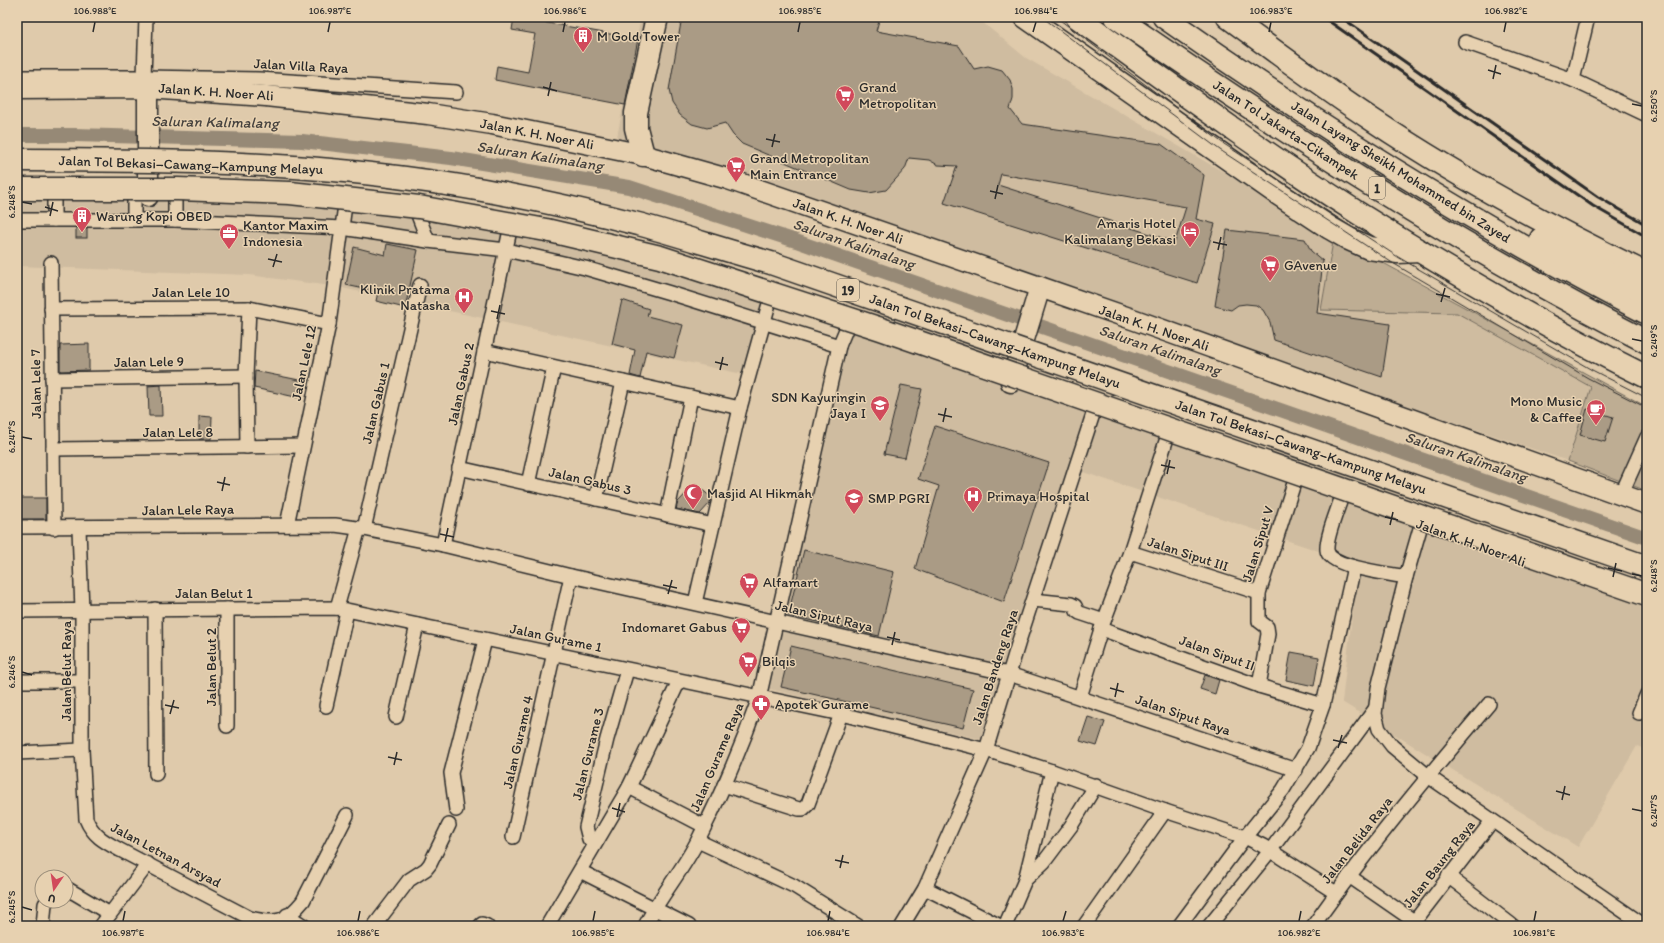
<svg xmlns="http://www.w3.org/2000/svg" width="1664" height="943" font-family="Itim,sans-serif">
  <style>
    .built { fill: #cfbca0 }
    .green { fill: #bead93; stroke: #746c5f }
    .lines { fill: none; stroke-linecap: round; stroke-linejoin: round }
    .canal { stroke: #968976; stroke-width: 14 }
    .building { fill: #aa9b85; stroke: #2b2b2b; fill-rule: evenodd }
    .minor-casing { stroke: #2b2b2b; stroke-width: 16 }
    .primary-casing { stroke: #2b2b2b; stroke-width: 23 }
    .motorway-casing { stroke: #2b2b2b; stroke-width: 25 }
    .minor { stroke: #e7d1b0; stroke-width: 13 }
    .primary { stroke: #e7d1b0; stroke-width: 20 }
    .motorway { stroke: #e7d1b0; stroke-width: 22 }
    .tram { stroke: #2b2b2b; stroke-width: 1 }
    .rail { stroke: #2b2b2b; stroke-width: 3 }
    .motorway-bridge-casing { stroke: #2b2b2b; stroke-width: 25; stroke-linecap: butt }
    .motorway-bridge { stroke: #e7d1b0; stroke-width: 22 }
    .ticks { fill: none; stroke: #2b2b2b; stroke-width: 1.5 }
    .labels { text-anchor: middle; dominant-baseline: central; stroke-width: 3; stroke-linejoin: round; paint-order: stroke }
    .shield { fill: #e7d1b0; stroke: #635d53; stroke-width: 1 }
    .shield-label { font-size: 13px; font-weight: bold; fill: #2b2b2b }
    .poi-label { font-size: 14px; fill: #2b2b2b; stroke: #e7d1b0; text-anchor: start }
    .street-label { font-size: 14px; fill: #2b2b2b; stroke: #e7d1b0 }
    .water-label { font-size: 15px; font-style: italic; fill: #46423e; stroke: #e7d1b0 }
    .neatline { fill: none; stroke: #2b2b2b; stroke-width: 1.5 }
    .ticks-label { font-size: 10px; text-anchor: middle; fill: #2b2b2b }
  </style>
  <rect width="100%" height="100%" fill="#dfcaab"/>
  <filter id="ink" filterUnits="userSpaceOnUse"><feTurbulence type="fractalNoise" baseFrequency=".025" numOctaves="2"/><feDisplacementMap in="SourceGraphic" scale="8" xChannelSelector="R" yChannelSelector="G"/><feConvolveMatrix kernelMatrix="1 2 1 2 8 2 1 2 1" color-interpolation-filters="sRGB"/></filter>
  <g filter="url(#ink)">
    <g class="built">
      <polygon points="641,17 976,17 1026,58 1334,236 1321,310 1457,313 1591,387 1568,461 906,234 616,142"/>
      <polygon points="17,196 134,196 345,205 602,250 770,300 747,375 338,287 249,275 17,266"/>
      <polygon points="847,327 1647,605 1647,750 1637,746 1578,847 1342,702 1358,564 1080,471 997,743 761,687"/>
    </g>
    <polygon class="green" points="1334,236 1647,407 1647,491 1568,461 1591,387 1457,313 1321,310"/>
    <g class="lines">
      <polyline class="canal" points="17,135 74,135 302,141 451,158 629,187 796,241 1647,538"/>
    </g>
    <g class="building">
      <polygon points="514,17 638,39 625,105 495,80 497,66 528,72 535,34 512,30"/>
      <path d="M 682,17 L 880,17 L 876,31 L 959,46 L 974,69 L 988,66 L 1002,70 L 1010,80 L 1013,89 L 1013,99 L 1010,109 L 1022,124 L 1161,144 L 1204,175 L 1196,219 L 1215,224 L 1197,283 L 944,203 L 957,166 L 938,165 L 929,160 L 909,158 L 905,169 L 886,190 L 869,193 L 851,190 L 742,144 L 733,135 L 725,123 L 707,128 L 692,124 L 680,115 L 672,103 L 669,90 ZM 1001,174 L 1186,207 L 1175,242 L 998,185 Z"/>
      <rect x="76" y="228" width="11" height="10"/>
      <polygon points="1227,230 1305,239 1311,251 1323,261 1317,313 1390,324 1382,377 1274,340 1270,322 1263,310 1256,305 1246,304 1238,305 1231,310 1215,306"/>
      <polygon points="387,244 418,250 405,308 376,301 378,292 346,285 354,247 385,255"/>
      <polygon points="622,300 649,309 647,316 683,325 674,358 646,351 640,378 630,375 635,350 612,344"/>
      <polygon points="89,344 89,370 60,371 60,345"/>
      <polygon points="255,371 304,381 300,398 254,388"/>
      <polygon points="161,385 162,416 149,416 148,386"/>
      <polygon points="901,385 922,389 905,458 884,454"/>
      <polygon points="1587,409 1613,417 1605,442 1580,435"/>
      <polygon points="199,416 212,417 211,439 199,439"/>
      <polygon points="935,426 1049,463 1004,602 915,569 939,486 918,479"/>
      <polygon points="695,484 711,497 710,503 700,514 676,509 678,502"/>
      <polygon points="17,498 46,498 46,519 18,519"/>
      <polygon points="804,550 894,572 879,636 788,615"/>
      <polygon points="791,646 973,689 963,728 781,687"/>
      <polygon points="1291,652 1319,657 1314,686 1286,680"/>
      <polygon points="1205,675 1219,680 1215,694 1200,689"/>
      <polygon points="1088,717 1105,722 1097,746 1080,741"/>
    </g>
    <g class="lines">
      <g class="minor-casing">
        <g id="minor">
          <polyline points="1588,17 1573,80 1647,115"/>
          <polyline points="1465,42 1573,80"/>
          <polyline points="17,77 144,77 259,79 456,92"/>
          <polyline points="144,77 146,17"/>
          <polyline points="134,196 134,220"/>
          <polyline points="418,215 428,241"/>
          <polyline points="17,220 175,220 342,228 428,241 506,250 585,268 670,293 839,346"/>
          <polyline points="54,220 54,196"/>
          <polyline points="175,220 175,197"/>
          <polyline points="51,263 54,528"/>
          <polyline points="51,309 249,308 329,324"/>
          <polyline points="484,351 740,408"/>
          <polyline points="52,379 246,376"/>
          <polyline points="247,447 246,376 249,308"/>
          <polyline points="53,449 303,446"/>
          <polyline points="459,468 713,525"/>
          <polyline points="528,484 554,367"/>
          <polyline points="1621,495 1647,437"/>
          <path d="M 1342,496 C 1338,509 1326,537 1327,550 C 1328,567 1391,574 1406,577"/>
          <polyline points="596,499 623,382"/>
          <polyline points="667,515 691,397"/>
          <polyline points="287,525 329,324 345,205"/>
          <polyline points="1421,525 1406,577 1378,688 1375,714 1379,729 1392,746 1428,776 1645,926"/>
          <polyline points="17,527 335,525 364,529 443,545 571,576 1009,674 1296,770"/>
          <path d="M 79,528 L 82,611 L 82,750 L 86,819 C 93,836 105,842 120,850 L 250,918 C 277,924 285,923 303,901 L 347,815"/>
          <polyline points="364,529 420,285"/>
          <polyline points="443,545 510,230"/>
          <polyline points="1130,552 1259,593"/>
          <polyline points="1033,600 1071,604 1075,606 1077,611 1080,613 1104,621"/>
          <polyline points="695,603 740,408 770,300"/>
          <polyline points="337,608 359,528"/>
          <polyline points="155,609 156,774"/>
          <polyline points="227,609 227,726"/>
          <polyline points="17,611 337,608 841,714 986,750 1052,771 1165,811 1245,837 1263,846 1336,893"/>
          <polyline points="1101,629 1259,686 1323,705"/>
          <polyline points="17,681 81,681"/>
          <polyline points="1259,686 1268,634 1267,627 1259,621 1259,593 1295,480"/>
          <polyline points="1080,697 1101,629 1130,552 1168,435"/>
          <polyline points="326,706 347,611"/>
          <polyline points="1639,713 1647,694"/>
          <polyline points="396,717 417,625"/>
          <polyline points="17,753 82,750"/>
          <polyline points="724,785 799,809 803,809 808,804 841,714"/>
          <polyline points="629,787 704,826"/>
          <polyline points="456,810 451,773 485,640"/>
          <polyline points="513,837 571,576"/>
          <polyline points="698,841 794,886 858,926"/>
          <polyline points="594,845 589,839 586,827 607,739 627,670"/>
          <polyline points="580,871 689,926"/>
          <polyline points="1349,876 1414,921"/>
          <polyline points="1448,876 1513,926"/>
          <polyline points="1025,880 1044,862 1071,826 1096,785"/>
          <polyline points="66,888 110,914"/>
          <polyline points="925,888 1000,926"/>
          <polyline points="287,915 304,926"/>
          <polyline points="43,926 45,904 47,901"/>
          <polyline points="101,926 148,864"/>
          <polyline points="374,926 409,880 426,869 430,864 449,825"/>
          <polyline points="480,926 482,924 487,926"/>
          <polyline points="547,926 629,787 679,681"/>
          <path d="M 645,926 C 660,896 683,870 698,840 C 721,795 742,746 759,698 L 839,346 L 847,327"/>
          <polyline points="902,926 925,888 986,750 1019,641 1095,408"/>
          <polyline points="1005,926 1025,880 1052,771"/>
          <polyline points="1084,926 1165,811"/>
          <polyline points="1179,926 1245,837 1283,790 1308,748 1323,705 1354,567"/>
          <polyline points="1209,926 1270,851 1375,709"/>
          <path d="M 1313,926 C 1367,849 1428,776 1489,704"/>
          <polyline points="1411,926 1492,821"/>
        </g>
      </g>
      <g class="primary-casing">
        <g id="primary">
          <polyline points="148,88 148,196"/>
          <polyline points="17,89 148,88 266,96 428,114 492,124 643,155 728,179 1135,320 1647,504"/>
          <polyline points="1011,382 1040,287"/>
        </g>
      </g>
      <g class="motorway-casing">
        <g id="motorway">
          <polyline points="1026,17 1274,191 1330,228 1349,239 1369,248 1398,252 1420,251"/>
          <path d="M 1077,17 C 1170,84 1262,152 1358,213 C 1452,272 1548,328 1647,377"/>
          <path d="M 1116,17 C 1287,135 1462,248 1647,342"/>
          <path d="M 1164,17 C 1318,126 1479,227 1647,313"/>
          <path d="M 1228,17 C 1275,51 1322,87 1371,119 C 1459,178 1552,228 1647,274"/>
          <polyline points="643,155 636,128 636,113 657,17"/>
          <polyline points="1541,239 1647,293"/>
        </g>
      </g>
      <use href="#minor" class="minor"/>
      <use href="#primary" class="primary"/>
      <use href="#motorway" class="motorway"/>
      <g class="tram">
        <polyline points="1042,17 1220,150 1391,262 1588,378 1647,408"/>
        <polyline points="1056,17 1224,144 1398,257 1592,370 1647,398"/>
      </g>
      <g class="rail">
        <polyline points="1323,17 1593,206 1647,237"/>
        <polyline points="1341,17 1598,197 1647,225"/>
      </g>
      <g class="motorway-bridge-casing">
        <g id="motorway-bridge">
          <path d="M 17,160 C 146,160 277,161 405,178 C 483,188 565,205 642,225 C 685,237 728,251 771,263 L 1647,567"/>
          <polyline points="17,189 178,189 290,193 419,207 546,230 660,257 881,329 1647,595"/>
        </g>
      </g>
      <use href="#motorway-bridge" class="motorway-bridge"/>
    </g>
  </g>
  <path class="ticks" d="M 93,32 L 95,22M 328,32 L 330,22M 563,32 L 565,22M 798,32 L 800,22M 1033,32 L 1036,22M 1269,32 L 1271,22M 1504,32 L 1506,22M 1488,70 L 1501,74M 1493,79 L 1496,65M 543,87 L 557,91M 548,96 L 551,82M 1632,104 L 1642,106M 766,139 L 780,142M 772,147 L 775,134M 990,191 L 1003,194M 995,199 L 998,185M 22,202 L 32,204M 45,207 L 58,211M 50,216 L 53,202M 1213,242 L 1227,245M 1218,250 L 1221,237M 268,259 L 282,262M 273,267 L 277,254M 1436,294 L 1450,297M 1441,302 L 1445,288M 491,311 L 505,314M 497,319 L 500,305M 1632,339 L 1642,341M 715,362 L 728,365M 720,370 L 723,357M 938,414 L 952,417M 943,422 L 946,408M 22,437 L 32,439M 1161,465 L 1175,468M 1167,474 L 1170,460M 217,482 L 230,485M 222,491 L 225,477M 1385,517 L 1398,520M 1390,525 L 1393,512M 440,534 L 454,537M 445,542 L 448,528M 1608,568 L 1622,571M 1632,574 L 1642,576M 1613,577 L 1616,563M 663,585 L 677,588M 668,594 L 672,580M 887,637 L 900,640M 892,645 L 895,632M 22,672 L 32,675M 1110,688 L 1124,692M 1115,697 L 1118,683M 165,705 L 179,708M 170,714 L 174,700M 1333,740 L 1347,743M 1338,748 L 1342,735M 388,757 L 402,760M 394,765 L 397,752M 1556,791 L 1570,795M 1562,800 L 1565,786M 612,808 L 625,812M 1632,809 L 1642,811M 617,817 L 620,803M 835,860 L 849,863M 840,868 L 843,855M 22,907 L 32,910M 123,921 L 125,911M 358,921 L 360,911M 593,921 L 595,911M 828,921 L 830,911M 1063,921 L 1066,911M 1299,921 L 1301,911M 1534,921 L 1536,911"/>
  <defs>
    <g id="building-pin" transform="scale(1)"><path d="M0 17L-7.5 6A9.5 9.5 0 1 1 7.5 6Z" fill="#d1495b" stroke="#e7d1b0"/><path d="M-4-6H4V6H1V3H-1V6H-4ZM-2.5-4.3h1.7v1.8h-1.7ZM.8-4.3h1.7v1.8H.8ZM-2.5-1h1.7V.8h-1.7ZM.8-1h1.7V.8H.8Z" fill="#fff"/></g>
    <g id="supermarket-pin" transform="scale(1)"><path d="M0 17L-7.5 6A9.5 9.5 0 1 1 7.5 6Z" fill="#d1495b" stroke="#e7d1b0"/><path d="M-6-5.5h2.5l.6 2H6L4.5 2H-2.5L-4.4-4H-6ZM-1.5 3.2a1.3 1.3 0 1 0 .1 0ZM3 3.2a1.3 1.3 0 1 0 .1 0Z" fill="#fff"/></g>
    <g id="hotel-pin" transform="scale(1)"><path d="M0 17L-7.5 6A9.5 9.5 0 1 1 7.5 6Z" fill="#d1495b" stroke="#e7d1b0"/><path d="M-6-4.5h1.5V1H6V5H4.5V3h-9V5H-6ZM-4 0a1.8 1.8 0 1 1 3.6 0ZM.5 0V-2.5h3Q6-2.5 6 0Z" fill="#fff"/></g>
    <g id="office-pin" transform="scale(1)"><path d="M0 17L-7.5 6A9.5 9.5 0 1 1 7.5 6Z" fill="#d1495b" stroke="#e7d1b0"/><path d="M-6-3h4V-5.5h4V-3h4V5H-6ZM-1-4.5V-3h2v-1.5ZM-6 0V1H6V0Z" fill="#fff"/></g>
    <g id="hospital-pin" transform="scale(1)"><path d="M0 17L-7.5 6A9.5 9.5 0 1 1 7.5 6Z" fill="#d1495b" stroke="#e7d1b0"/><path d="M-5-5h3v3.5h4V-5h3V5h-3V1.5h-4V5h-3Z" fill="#fff"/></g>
    <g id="school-pin" transform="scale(1)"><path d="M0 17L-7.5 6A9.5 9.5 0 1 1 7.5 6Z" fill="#d1495b" stroke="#e7d1b0"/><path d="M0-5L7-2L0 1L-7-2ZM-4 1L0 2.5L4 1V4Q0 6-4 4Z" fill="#fff"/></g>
    <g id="cafe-pin" transform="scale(1)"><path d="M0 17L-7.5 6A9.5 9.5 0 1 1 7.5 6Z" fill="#d1495b" stroke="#e7d1b0"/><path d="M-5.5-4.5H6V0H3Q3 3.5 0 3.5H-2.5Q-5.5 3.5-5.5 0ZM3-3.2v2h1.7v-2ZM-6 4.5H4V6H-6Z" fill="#fff"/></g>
    <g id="mosque-pin" transform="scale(1)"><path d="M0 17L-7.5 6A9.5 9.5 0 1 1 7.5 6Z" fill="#d1495b" stroke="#e7d1b0"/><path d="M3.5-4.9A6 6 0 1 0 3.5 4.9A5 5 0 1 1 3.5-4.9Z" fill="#fff"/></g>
    <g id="pharmacy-pin" transform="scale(1)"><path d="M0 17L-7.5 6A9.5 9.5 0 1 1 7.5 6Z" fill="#d1495b" stroke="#e7d1b0"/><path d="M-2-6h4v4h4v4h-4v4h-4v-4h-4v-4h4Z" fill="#fff"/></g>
  </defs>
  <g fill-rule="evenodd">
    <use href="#building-pin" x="583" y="36"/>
    <use href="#supermarket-pin" x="845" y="95"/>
    <use href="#supermarket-pin" x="736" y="166"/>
    <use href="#building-pin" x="82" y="216"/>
    <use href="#hotel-pin" x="1190" y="231"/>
    <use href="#office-pin" x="229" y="233"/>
    <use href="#supermarket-pin" x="1270" y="265"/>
    <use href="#hospital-pin" x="464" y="297"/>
    <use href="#school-pin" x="880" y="405"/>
    <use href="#cafe-pin" x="1596" y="409"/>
    <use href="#mosque-pin" x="693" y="493"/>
    <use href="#hospital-pin" x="973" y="496"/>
    <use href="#school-pin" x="854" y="498"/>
    <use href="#supermarket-pin" x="749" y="582"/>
    <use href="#supermarket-pin" x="741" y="627"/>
    <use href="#supermarket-pin" x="748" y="661"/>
    <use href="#pharmacy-pin" x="761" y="704"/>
  </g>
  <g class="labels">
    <g class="shield">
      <rect x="1369" y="177" width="16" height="22" rx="3"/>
      <rect x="837" y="279" width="22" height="22" rx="3"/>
    </g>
    <g class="shield-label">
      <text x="1377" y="188">1</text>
      <text x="848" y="290">19</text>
    </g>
    <g class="poi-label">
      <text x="597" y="36">M Gold Tower</text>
      <text x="859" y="87">Grand<tspan x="859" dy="16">Metropolitan</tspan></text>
      <text x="750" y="158">Grand Metropolitan<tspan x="750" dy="16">Main Entrance</tspan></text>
      <text x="96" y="216">Warung Kopi OBED</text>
      <text x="1176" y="223" text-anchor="end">Amaris Hotel<tspan x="1176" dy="16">Kalimalang Bekasi</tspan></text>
      <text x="243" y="225">Kantor Maxim<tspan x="243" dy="16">Indonesia</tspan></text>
      <text x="1284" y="265">GAvenue</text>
      <text x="450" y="289" text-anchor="end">Klinik Pratama<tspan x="450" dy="16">Natasha</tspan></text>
      <text x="866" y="397" text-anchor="end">SDN Kayuringin<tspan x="866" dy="16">Jaya I</tspan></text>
      <text x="1582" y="401" text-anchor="end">Mono Music<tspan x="1582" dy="16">&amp; Caffee</tspan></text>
      <text x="707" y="493">Masjid Al Hikmah</text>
      <text x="987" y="496">Primaya Hospital</text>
      <text x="868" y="498">SMP PGRI</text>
      <text x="763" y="582">Alfamart</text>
      <text x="727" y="627" text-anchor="end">Indomaret Gabus</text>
      <text x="762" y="661">Bilqis</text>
      <text x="775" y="704">Apotek Gurame</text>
    </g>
    <g class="street-label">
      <text transform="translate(301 66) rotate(3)">Jalan Villa Raya</text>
      <text transform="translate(216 92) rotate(4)">Jalan K. H. Noer Ali</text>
      <text transform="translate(1286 130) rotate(33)">Jalan Tol Jakarta–Cikampek</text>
      <text transform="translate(537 134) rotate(11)">Jalan K. H. Noer Ali</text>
      <text transform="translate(191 165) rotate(2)">Jalan Tol Bekasi–Cawang–Kampung Melayu</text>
      <text transform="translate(1401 172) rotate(32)">Jalan Layang Sheikh Mohammed bin Zayed</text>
      <text transform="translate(848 221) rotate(19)">Jalan K. H. Noer Ali</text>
      <text x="191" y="292">Jalan Lele 10</text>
      <text transform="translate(1154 328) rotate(19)">Jalan K. H. Noer Ali</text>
      <text transform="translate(995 341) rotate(19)">Jalan Tol Bekasi–Cawang–Kampung Melayu</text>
      <text transform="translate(149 362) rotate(-1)">Jalan Lele 9</text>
      <text transform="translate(304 363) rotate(-78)">Jalan Lele 12</text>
      <text transform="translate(36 384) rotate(-91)">Jalan Lele 7</text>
      <text transform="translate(461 384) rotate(-78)">Jalan Gabus 2</text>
      <text transform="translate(376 403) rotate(-77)">Jalan Gabus 1</text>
      <text x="178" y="432">Jalan Lele 8</text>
      <text transform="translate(1301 447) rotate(19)">Jalan Tol Bekasi–Cawang–Kampung Melayu</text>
      <text transform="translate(590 481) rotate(13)">Jalan Gabus 3</text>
      <text transform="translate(188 510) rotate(-1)">Jalan Lele Raya</text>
      <text transform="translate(1471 543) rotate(20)">Jalan K. H. Noer Ali</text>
      <text transform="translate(1258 544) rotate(-73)">Jalan Siput V</text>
      <text transform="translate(1188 554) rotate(18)">Jalan Siput III</text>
      <text x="214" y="593">Jalan Belut 1</text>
      <text transform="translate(824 616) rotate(13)">Jalan Siput Raya</text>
      <text transform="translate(556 638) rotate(12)">Jalan Gurame 1</text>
      <text transform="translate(1217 653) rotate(20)">Jalan Siput II</text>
      <text transform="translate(211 667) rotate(-90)">Jalan Belut 2</text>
      <text transform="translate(995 667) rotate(-72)">Jalan Bandeng Raya</text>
      <text transform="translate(66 671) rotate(-90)">Jalan Belut Raya</text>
      <text transform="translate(1183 715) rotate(19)">Jalan Siput Raya</text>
      <text transform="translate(518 742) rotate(-77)">Jalan Gurame 4</text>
      <text transform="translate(588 754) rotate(-76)">Jalan Gurame 3</text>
      <text transform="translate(717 757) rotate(-67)">Jalan Gurame Raya</text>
      <text transform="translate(1357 840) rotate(-52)">Jalan Belida Raya</text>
      <text transform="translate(166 855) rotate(28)">Jalan Letnan Arsyad</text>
      <text transform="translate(1439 864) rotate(-52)">Jalan Baung Raya</text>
    </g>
    <g class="water-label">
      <text transform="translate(215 122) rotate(1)">Saluran Kalimalang</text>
      <text transform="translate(540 156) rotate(9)">Saluran Kalimalang</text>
      <text transform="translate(854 244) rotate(19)">Saluran Kalimalang</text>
      <text transform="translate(1160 350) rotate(19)">Saluran Kalimalang</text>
      <text transform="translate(1466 457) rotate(19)">Saluran Kalimalang</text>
    </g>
  </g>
  <rect width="1664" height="943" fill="none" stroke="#e7d1b0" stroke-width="44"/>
  <g transform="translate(54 889) rotate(193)"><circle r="19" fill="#e7d1b0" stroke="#9c8f7b"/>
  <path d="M0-3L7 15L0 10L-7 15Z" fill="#d1495b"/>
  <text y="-6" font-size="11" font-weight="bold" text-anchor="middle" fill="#2b2b2b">U</text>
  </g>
  <rect x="22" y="22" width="1620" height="899" class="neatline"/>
  <g class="ticks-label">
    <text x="95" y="14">106.988°E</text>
    <text x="330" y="14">106.987°E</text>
    <text x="565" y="14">106.986°E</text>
    <text x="800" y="14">106.985°E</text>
    <text x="1036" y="14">106.984°E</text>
    <text x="1271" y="14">106.983°E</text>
    <text x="1506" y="14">106.982°E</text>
    <text transform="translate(1653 106) rotate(-90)" y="4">6.250°S</text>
    <text transform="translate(11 202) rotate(-90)" y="4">6.248°S</text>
    <text transform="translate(1653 341) rotate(-90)" y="4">6.249°S</text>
    <text transform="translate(11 437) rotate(-90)" y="4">6.247°S</text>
    <text transform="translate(1653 576) rotate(-90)" y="4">6.248°S</text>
    <text transform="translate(11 672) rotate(-90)" y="4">6.246°S</text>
    <text transform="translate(1653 811) rotate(-90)" y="4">6.247°S</text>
    <text transform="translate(11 907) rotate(-90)" y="4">6.245°S</text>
    <text x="123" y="936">106.987°E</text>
    <text x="358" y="936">106.986°E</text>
    <text x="593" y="936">106.985°E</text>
    <text x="828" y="936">106.984°E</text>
    <text x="1063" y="936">106.983°E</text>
    <text x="1299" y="936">106.982°E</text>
    <text x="1534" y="936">106.981°E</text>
  </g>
</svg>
